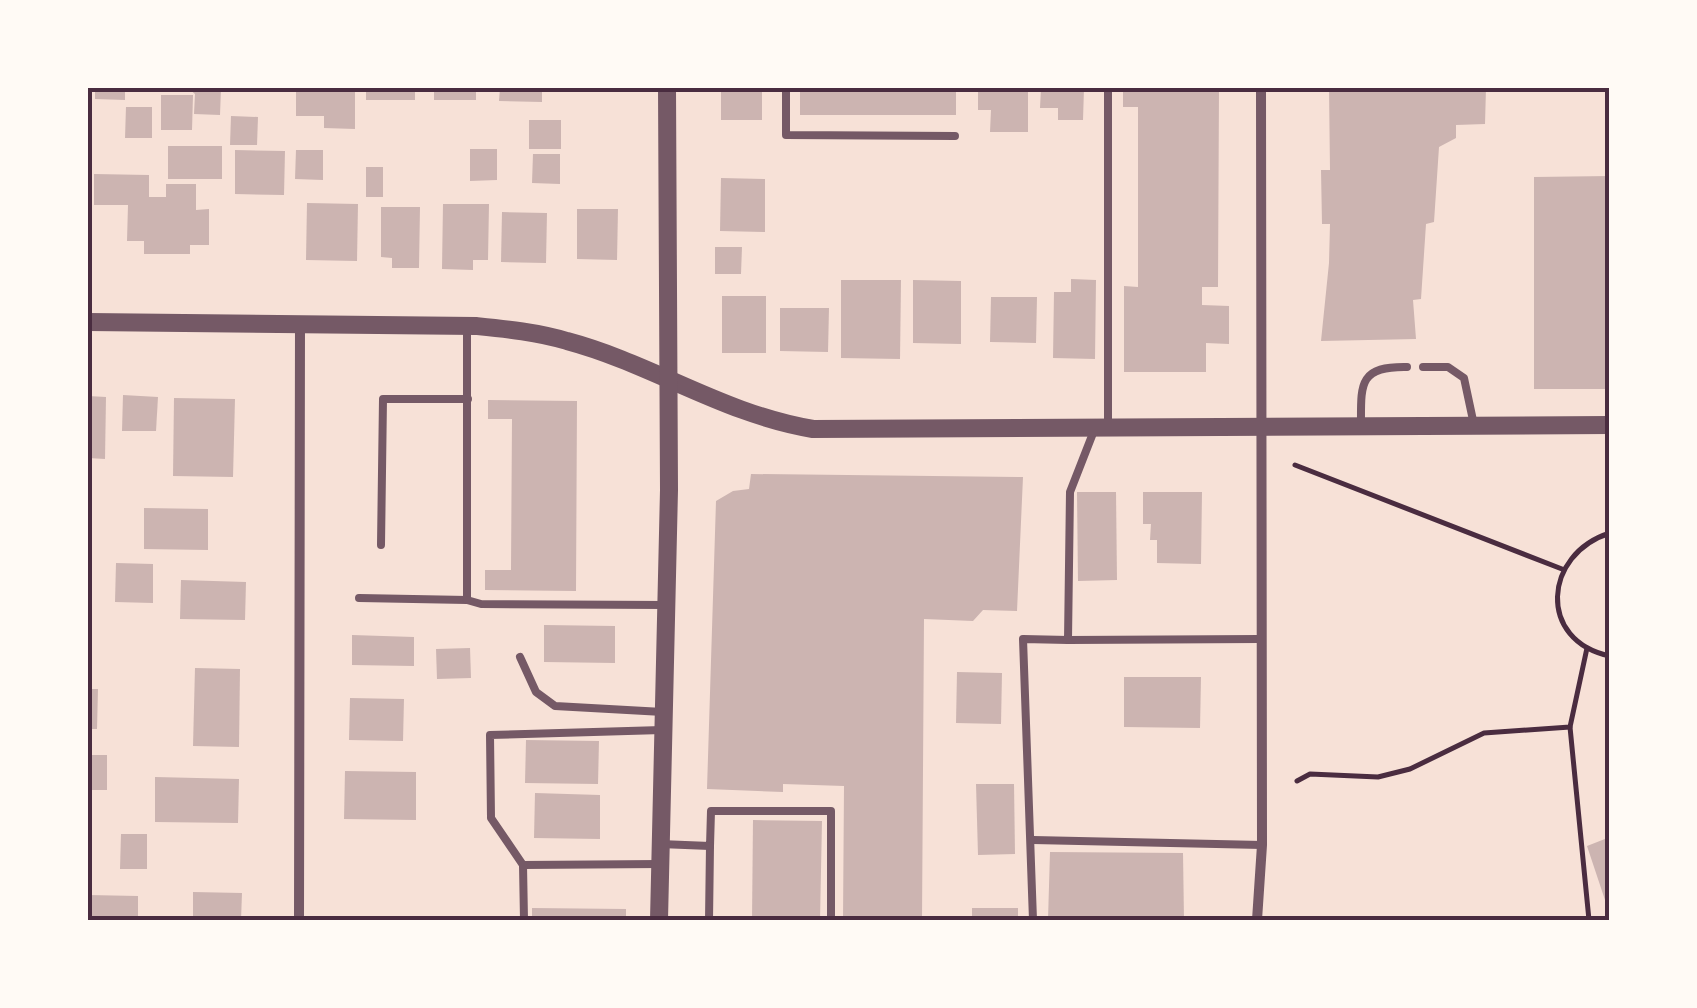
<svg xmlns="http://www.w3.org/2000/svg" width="1697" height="1008" font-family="'PT Serif',serif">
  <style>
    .building { fill: #ccb4b1 }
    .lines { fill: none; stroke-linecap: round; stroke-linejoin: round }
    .path { stroke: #4a2c40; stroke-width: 5 }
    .service { stroke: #755966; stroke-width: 8 }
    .minor { stroke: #755966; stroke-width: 10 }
    .tertiary { stroke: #755966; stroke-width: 18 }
    .neatline { fill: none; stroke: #4a2c40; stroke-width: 4 }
  </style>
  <rect width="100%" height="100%" fill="#f7e1d7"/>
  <g class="building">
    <polygon points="95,88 125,88 125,100 95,99"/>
    <polygon points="188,88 221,88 220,115 194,114 195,94"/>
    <polygon points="296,88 355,88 355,129 324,128 324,116 296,116"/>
    <rect x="366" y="88" width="49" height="12"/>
    <rect x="434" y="88" width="42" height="12"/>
    <polygon points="500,88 542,88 542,102 499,101"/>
    <rect x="721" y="88" width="41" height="32"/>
    <rect x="800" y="88" width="156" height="27"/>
    <polygon points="978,88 1028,88 1028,132 990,132 991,110 978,110"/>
    <polygon points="1041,88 1084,88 1083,120 1058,120 1058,108 1040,108"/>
    <polygon points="1123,88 1219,88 1218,287 1202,287 1202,305 1229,306 1229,344 1206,343 1206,372 1124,372 1124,286 1138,287 1138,107 1123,107"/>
    <polygon points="1329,88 1486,88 1485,124 1456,125 1456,138 1439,147 1434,222 1426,224 1421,299 1413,300 1416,339 1321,341 1329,263 1330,224 1322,224 1321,170 1330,170"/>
    <polygon points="161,95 193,95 192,130 161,130"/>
    <polygon points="126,107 152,107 152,138 125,138"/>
    <polygon points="231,116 258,117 257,145 230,145"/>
    <rect x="529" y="120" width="32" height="29"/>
    <rect x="168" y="146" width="54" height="33"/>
    <polygon points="470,149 497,149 497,180 470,181"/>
    <polygon points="235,150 285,151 284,195 235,194"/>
    <polygon points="296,150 323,150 323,180 295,179"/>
    <polygon points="533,154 560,154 560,184 532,183"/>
    <rect x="366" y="167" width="17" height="30"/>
    <polygon points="94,174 149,175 149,197 166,197 166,184 196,184 196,210 209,209 209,245 190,245 190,254 144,254 144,241 127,241 128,205 94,205"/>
    <polygon points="1610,176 1610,389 1534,389 1534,177"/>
    <polygon points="721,178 765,179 765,232 720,231"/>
    <polygon points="307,203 358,204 357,261 306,260"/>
    <polygon points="443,204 489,204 488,260 473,260 473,270 442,269"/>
    <polygon points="381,207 420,207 419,268 392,268 392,258 381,257"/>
    <polygon points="577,209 618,209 617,260 577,259"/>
    <polygon points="502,212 547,213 546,263 501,262"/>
    <polygon points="715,247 742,247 741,274 715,274"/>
    <polygon points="1071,279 1096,280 1095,359 1053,358 1054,292 1071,292"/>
    <polygon points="841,280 901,280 900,359 841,358"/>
    <polygon points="913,280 961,281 961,344 913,343"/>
    <rect x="722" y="296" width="44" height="57"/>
    <polygon points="991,297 1037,297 1036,343 990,342"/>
    <polygon points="780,308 829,308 828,352 780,351"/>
    <polygon points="123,395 158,397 156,431 122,431"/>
    <polygon points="88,396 106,397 105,459 88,458"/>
    <polygon points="174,398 235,399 233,477 173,476"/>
    <polygon points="488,400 577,401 576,591 485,590 485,570 511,570 512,419 488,419"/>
    <polygon points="751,474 1023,477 1017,611 983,610 973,621 924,619 922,920 843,920 844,786 783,784 783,792 707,789 716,501 733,491 749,489"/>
    <polygon points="1077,492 1116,492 1117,580 1078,581"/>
    <polygon points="1143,492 1202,492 1201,564 1157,563 1157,540 1150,540 1151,524 1143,524"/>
    <polygon points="144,508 208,509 208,550 144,549"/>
    <polygon points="116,563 153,564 153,603 115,602"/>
    <polygon points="181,580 246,582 245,620 180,619"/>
    <polygon points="544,625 615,626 615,663 544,662"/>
    <polygon points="352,635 414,637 414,666 352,665"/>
    <polygon points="470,648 471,678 437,679 436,649"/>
    <polygon points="195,668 240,669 239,747 193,746"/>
    <polygon points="957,672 1002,673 1001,724 956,723"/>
    <polygon points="1124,677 1201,677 1200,728 1124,727"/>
    <polygon points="88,689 98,689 97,729 88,729"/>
    <polygon points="350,698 404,699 403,741 349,740"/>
    <polygon points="526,740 599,741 598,784 525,783"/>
    <rect x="88" y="755" width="19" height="35"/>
    <polygon points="345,771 416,772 416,820 344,819"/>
    <polygon points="155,777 239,779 238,823 155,822"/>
    <polygon points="976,784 1014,784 1015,854 978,855"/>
    <polygon points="535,793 600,795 600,839 534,838"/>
    <polygon points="753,820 822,821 820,920 752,920"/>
    <polygon points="121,834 147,834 147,869 120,869"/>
    <polygon points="1610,837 1610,912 1609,912 1587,846"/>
    <polygon points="1050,852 1183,853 1184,920 1048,920"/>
    <polygon points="193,892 242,893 241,920 193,920"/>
    <polygon points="88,895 138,896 138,920 88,920"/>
    <polygon points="532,908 626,909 626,920 532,920"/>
    <rect x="972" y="908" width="46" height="12"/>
  </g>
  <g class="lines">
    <g class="path">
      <polyline points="1295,465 1562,569"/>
      <path d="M 1610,533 C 1543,554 1537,641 1610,656"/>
      <polyline points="1570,727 1589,920"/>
      <polyline points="1297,781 1310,774 1378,777 1410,769 1484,733 1570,727 1587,648"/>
    </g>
    <g class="service">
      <polyline points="786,88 786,135 955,136"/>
      <polyline points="1423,367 1448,367 1464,378 1474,425"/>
      <path d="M 1361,426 C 1361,385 1358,366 1407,367"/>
      <polyline points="1108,428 1108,88"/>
      <polyline points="381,545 383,399 468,399"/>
      <polyline points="359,598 467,600 467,326"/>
      <polyline points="467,600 481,604 665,605"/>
      <polyline points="1068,640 1260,639"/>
      <polyline points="520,657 536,692 555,706 663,712"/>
      <polyline points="1033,840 1262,845"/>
      <polyline points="660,844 710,846 711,811 831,811 831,920"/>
      <polyline points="523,865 660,864"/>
      <polyline points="524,920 523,865 491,818 490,735 662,730"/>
      <polyline points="709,920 710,846"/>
      <polyline points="1033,920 1023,639 1068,640 1070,492 1095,428"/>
    </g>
    <g class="minor">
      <polyline points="299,920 300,323"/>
      <polyline points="1257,920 1262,845 1261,88"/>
    </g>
    <g class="tertiary">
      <path d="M 88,322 L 476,326 C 506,329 537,332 567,341 C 653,364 723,414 813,429 L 1610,425"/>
      <polyline points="659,920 669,490 667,88"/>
    </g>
  </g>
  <rect width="1697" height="1008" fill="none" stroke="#fffaf5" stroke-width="180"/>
  <rect x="90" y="90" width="1517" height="828" class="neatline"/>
</svg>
